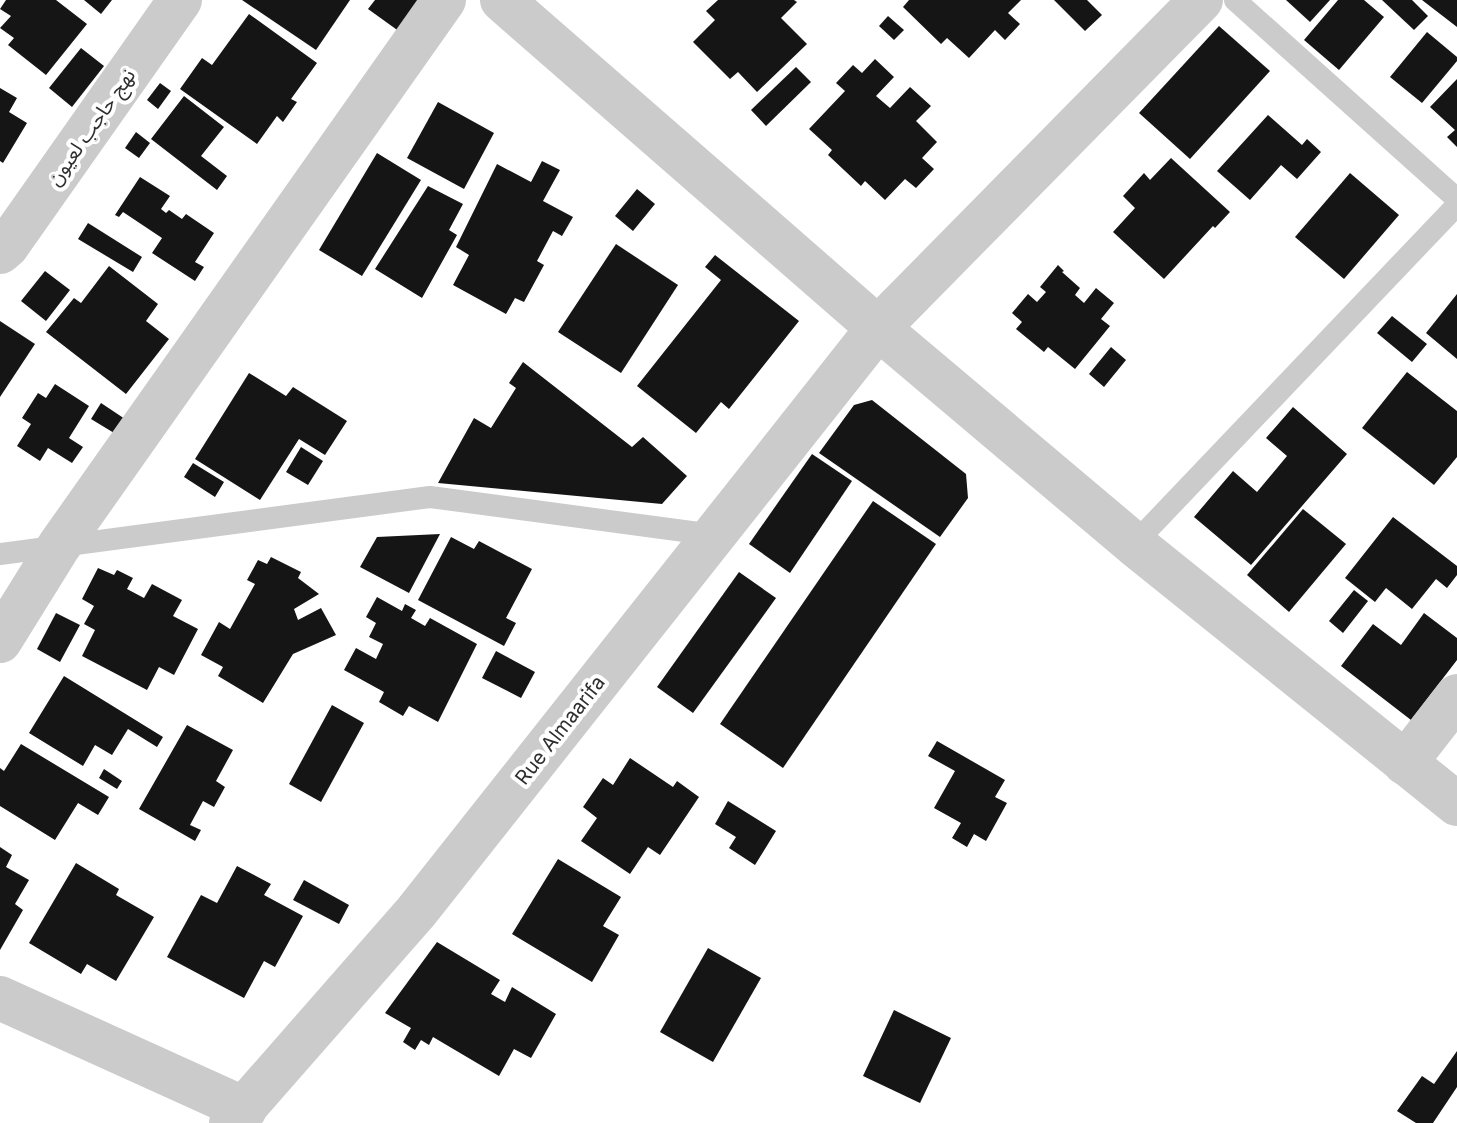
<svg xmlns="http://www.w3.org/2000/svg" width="1457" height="1123" font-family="Inter,'Noto Sans Arabic',sans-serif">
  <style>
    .building { fill: #151515 }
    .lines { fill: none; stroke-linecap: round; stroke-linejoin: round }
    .lane { stroke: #cbcbcb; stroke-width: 22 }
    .street { stroke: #cbcbcb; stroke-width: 44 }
    .labels { text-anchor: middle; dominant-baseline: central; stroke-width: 8; stroke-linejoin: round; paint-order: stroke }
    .street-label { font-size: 20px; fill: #2e2e2e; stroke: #fff }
  </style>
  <rect width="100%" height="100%" fill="#fff"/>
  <g class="building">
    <polygon points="6,0 56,0 87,24 46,75 8,45 14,38 0,28 11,16 0,9"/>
    <polygon points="84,0 112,0 101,14"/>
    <polygon points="242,0 350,0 316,50"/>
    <polygon points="375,0 417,0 420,3 400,32 368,9"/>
    <polygon points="718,0 794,0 797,2 781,18 807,44 757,92 738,72 730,79 693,42 715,20 706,11"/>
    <polygon points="909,0 1021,0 1008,13 1020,24 1005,40 995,30 969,58 947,38 941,44 903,7"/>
    <polygon points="1054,0 1087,0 1102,15 1085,31"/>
    <polygon points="1286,0 1330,0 1310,22"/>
    <polygon points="1338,0 1364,0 1384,17 1339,70 1304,40"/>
    <polygon points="1382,0 1412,0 1428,16 1414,30"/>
    <polygon points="1422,0 1457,0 1457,27"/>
    <polygon points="249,14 317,63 291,99 297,102 283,122 277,116 257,144 180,89 202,58 212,65"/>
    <polygon points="888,16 904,30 894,40 879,26"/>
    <polygon points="1219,26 1270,71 1190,159 1139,113"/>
    <polygon points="1427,32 1457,57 1457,61 1422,103 1390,77"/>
    <polygon points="81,48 104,66 72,107 49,88"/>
    <polygon points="875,59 894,77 876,96 890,108 910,87 931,106 916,121 937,142 922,158 934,169 916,188 905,179 885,200 865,181 861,186 828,155 832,150 809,129 845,91 836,83 853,65 862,73"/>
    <polygon points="796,67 811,82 766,126 751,110"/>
    <polygon points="1457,79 1457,147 1447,137 1455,130 1430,107"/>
    <polygon points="160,83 171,91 158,109 147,100"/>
    <polygon points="0,88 17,98 9,112 27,123 3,163 0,161"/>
    <polygon points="184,96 224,127 201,156 227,176 217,190 151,139"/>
    <polygon points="438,102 494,133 464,189 407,158"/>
    <polygon points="1268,115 1302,145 1307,139 1321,152 1297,179 1281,165 1250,200 1217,171"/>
    <polygon points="136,132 150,143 139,158 125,148"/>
    <polygon points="377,153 421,180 362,276 319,250"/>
    <polygon points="1171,158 1230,212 1215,228 1213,226 1164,279 1113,232 1135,208 1123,196 1144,173 1150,180"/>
    <polygon points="542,161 560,170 543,201 573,217 562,236 553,231 537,261 544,265 524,302 515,298 506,314 453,285 469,255 456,247 497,164 531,182"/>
    <polygon points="1350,173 1399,215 1344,279 1295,237"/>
    <polygon points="140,177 170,196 161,209 166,213 169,210 182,219 186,214 214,233 195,262 204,267 195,281 152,253 162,238 123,212 119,217 115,215"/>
    <polygon points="428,186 463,204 449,230 457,235 422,298 375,269"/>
    <polygon points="637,189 655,204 633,231 615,216"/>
    <polygon points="88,223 142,257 133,272 78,239"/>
    <polygon points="616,244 678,285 621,373 558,332"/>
    <polygon points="715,255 799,321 729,409 721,402 696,433 637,386 721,280 705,267"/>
    <polygon points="1058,265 1064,271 1062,272 1080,288 1075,295 1084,303 1096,288 1114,303 1101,319 1110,326 1075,369 1048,347 1044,352 1016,329 1022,322 1012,313 1028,294 1037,302 1046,292 1040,287"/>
    <polygon points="109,266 158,304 146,321 169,339 126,394 46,332 74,298 81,303"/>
    <polygon points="45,271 70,290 46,321 21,301"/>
    <polygon points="1457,294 1457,359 1426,333"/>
    <polygon points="1392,316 1427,344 1412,362 1377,333"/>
    <polygon points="0,321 35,344 0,397"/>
    <polygon points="1111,347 1126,360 1104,387 1089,374"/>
    <polygon points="523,362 632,447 643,437 687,476 662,504 438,483 474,418 491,428 516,388 509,383"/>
    <polygon points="1407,372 1457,411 1457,457 1434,485 1362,428"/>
    <polygon points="249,373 286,396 293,387 347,421 325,455 299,439 260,500 195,459"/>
    <polygon points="55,384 89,406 69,438 83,447 72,463 48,448 40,461 17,446 31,424 22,418 38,393 46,398"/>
    <polygon points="872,400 966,474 968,498 940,537 819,453 854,405"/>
    <polygon points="101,403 128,421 119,436 91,419"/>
    <polygon points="1293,407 1347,454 1251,565 1194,517 1233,471 1257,492 1287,456 1266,438"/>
    <polygon points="301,447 323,461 308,485 286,472"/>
    <polygon points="812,454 852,481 790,573 749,544"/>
    <polygon points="193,463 224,482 215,497 184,477"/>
    <polygon points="873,501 936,544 783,768 720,724"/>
    <polygon points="1303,509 1346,544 1289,612 1247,575"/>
    <polygon points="1393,517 1457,566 1457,575 1447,588 1436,579 1412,609 1386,588 1375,602 1345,578"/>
    <polygon points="440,534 409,593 360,567 377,537"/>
    <polygon points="451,537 474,549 479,541 532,569 506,618 516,623 504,646 418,600"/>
    <polygon points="271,557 301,572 298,578 319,594 294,609 298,620 321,608 336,635 293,654 263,703 218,676 223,667 201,655 219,622 230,629 255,584 247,580 258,560 267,564"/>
    <polygon points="98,568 114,575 117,570 133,578 127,589 144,598 152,584 182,600 173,616 198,629 174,675 159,667 147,690 82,656 95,630 84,624 94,606 82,599"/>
    <polygon points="739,572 776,598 693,713 657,687"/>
    <polygon points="1354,590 1368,601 1343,633 1329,621"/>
    <polygon points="377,597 402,611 405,604 416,610 411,618 425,626 430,618 477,644 438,722 409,706 403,716 379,702 384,692 344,670 356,648 376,659 383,644 369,637 376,623 366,617"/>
    <polygon points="56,613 80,625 60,662 37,649"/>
    <polygon points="1424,613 1457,638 1457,660 1411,720 1341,666 1373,624 1401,645"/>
    <polygon points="496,651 535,672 521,698 482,678"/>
    <polygon points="64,676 163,737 157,747 128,729 112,755 95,745 83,766 29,733"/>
    <polygon points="332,705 364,723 321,802 289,784"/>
    <polygon points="187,725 233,750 216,781 225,787 214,807 203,801 190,825 201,830 195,841 139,809"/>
    <polygon points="937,741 1005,780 995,797 1007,803 986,841 974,834 967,847 952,838 961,823 934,808 955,771 928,756"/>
    <polygon points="21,744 109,797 98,815 78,803 55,840 0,806 0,768 4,771"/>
    <polygon points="630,758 673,787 677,781 699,797 660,855 648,847 630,874 581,841 597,818 583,807 603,778 613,785"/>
    <polygon points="104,769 122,781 117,789 99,778"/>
    <polygon points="728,801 776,831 755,865 729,848 736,837 715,824"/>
    <polygon points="0,847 12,855 6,867 29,880 15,904 23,910 0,950"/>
    <polygon points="558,859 621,897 603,926 619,935 592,982 512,934"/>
    <polygon points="76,863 119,889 116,895 154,917 116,981 87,964 81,974 29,943"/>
    <polygon points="237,866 271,884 264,895 303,916 275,967 264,961 244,998 167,957 201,895 217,903"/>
    <polygon points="304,880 349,905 339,924 293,900"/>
    <polygon points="437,942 500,980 491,994 505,1002 512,987 556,1014 531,1058 514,1049 499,1076 433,1037 429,1045 421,1040 415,1050 403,1042 411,1028 385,1013"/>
    <polygon points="708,948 761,978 713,1062 660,1032"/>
    <polygon points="894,1010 951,1038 920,1103 863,1076"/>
    <polygon points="1457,1051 1457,1087 1433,1123 1416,1123 1397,1111 1422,1076 1434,1084"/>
  </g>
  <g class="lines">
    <g class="lane">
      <polyline points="1235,0 1457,199"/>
      <polyline points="1134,544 1457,205"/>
      <polyline points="0,554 430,497 714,535"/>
    </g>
    <g class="street">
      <polyline points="502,0 878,328 1134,544 1457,804"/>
      <polyline points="0,252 7,246 180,0"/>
      <polyline points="0,641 59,546 444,0"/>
      <polyline points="1405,763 1457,696"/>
      <polyline points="0,998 245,1109"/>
      <polyline points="231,1123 416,912 878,328 1201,0"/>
    </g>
  </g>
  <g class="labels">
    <g class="street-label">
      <text transform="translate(91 127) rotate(-55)">نهج حاجب لعيون</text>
      <text transform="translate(560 730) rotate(-52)">Rue Almaarifa</text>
    </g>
  </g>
</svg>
